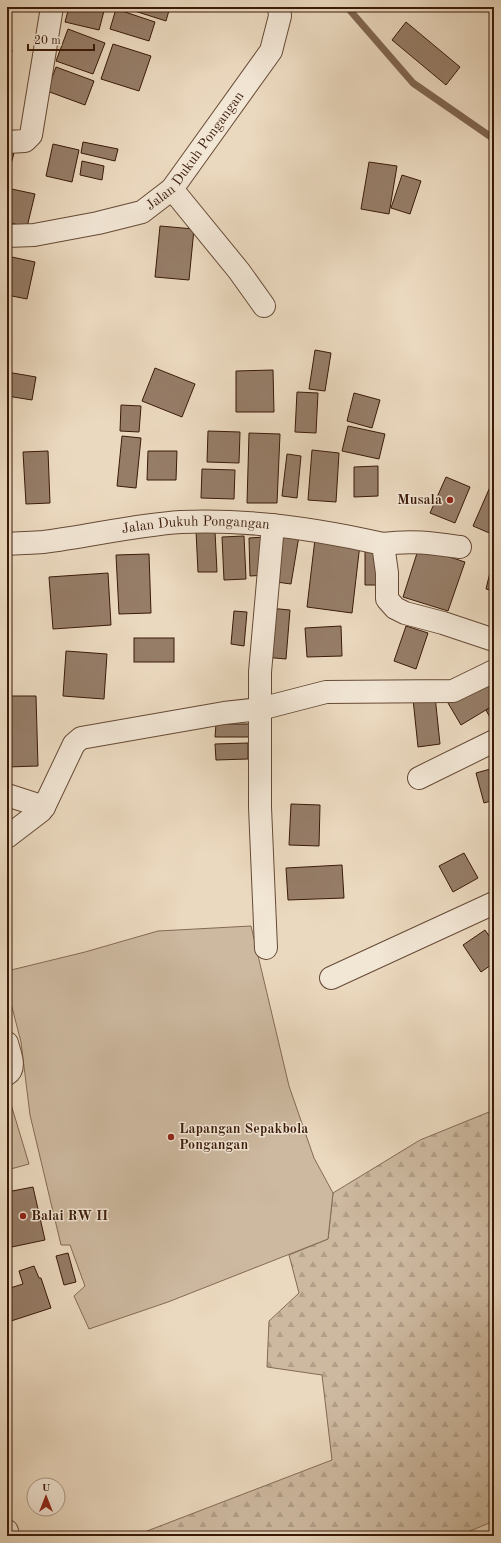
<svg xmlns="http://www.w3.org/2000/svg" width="501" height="1543" font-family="'Old Standard TT',serif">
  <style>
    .forest { fill: url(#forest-firs); stroke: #846a54 }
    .park { fill: #cdb9a0; stroke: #846a54 }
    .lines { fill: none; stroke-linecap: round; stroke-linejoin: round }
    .stream { stroke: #806651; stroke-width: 7 }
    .building { fill: #967d68; stroke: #3a1a09 }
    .minor-casing { stroke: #664a36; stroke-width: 24 }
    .minor { stroke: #f2e6d5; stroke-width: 22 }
    .poi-dot { fill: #8f2418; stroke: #f2e6d5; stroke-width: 1.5 }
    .labels { text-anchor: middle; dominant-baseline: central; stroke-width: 3; stroke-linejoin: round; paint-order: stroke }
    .street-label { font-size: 14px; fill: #3a1a09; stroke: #f2e6d5 }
    .poi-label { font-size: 14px; font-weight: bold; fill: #3a1a09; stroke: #f2e6d5; text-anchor: start }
  </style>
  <defs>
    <pattern id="forest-firs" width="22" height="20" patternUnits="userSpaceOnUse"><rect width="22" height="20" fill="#cdb9a0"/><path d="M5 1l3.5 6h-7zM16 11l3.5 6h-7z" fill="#b19e88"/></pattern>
  </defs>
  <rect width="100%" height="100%" fill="#ebd9bf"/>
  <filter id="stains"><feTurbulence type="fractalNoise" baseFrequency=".005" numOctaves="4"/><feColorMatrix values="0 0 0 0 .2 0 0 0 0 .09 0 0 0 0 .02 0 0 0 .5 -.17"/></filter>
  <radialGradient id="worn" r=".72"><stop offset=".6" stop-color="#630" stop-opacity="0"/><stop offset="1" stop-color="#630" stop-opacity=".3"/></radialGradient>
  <polygon class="forest" points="494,1110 494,1521 458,1536 134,1536 332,1460 322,1375 267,1367 269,1321 299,1293 289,1255 328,1239 333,1193 420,1140"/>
  <g class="park">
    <polygon points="251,926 289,1086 314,1158 333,1193 328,1239 168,1302 89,1329 74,1296 85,1286 70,1245 61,1245 30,1115 21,1042 7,988 7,971 85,952 158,931"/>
    <polygon points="7,1091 29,1164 7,1170"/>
  </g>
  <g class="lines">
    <polyline class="stream" points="347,7 413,83 494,139"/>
  </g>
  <g class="building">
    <polygon points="69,7 105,7 99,30 65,22"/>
    <polygon points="122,7 170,7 166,21"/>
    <polygon points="116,9 155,22 149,41 110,29"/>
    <polygon points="406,22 460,67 446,85 392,40"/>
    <polygon points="68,29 105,43 93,74 56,61"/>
    <polygon points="113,44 151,56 139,91 101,79"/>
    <polygon points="7,49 12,50 7,73"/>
    <polygon points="56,67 94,81 85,105 47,91"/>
    <polygon points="83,142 118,149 115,161 81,153"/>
    <polygon points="53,144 79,150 72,182 46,176"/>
    <polygon points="7,152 14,153 7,179"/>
    <polygon points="82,161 104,166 102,180 80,175"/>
    <polygon points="369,162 397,166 389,214 361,209"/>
    <polygon points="402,175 421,181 410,214 391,208"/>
    <polygon points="7,188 35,194 27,227 7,222"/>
    <polygon points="160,226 194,229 189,280 155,277"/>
    <polygon points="7,256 35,262 27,299 7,295"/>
    <polygon points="315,350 331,353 325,391 309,389"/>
    <polygon points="155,368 195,384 182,417 142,401"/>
    <polygon points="273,370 274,412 236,412 236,371"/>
    <polygon points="7,372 36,377 32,400 7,396"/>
    <polygon points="297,392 318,393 316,433 295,432"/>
    <polygon points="354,393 380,400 372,428 347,421"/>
    <polygon points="121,405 141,406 139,432 120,431"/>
    <polygon points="348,426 385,434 379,459 342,451"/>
    <polygon points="208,431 240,432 239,463 207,462"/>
    <polygon points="249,433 280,434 277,503 247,503"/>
    <polygon points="122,436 141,438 136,488 117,486"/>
    <polygon points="312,450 339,453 336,502 308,500"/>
    <polygon points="48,451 50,503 26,504 23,452"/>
    <polygon points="148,451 177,451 176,480 147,480"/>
    <polygon points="287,454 301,456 297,498 282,496"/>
    <polygon points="378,466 378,496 354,497 354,467"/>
    <polygon points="202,469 235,470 234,499 201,498"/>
    <polygon points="446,477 470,487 455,523 430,513"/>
    <polygon points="490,487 494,489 494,535 473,526"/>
    <polygon points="278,527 300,530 291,584 269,581"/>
    <polygon points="196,531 215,531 217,572 198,572"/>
    <polygon points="244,536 246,579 224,580 222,537"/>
    <polygon points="265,537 267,575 250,576 249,538"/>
    <polygon points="315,539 360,544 352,613 307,607"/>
    <polygon points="419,547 465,562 448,611 403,597"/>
    <polygon points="365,548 380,548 381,585 365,585"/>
    <polygon points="149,554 151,613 119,614 116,555"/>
    <polygon points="492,564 494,564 494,591 486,589"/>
    <polygon points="108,573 111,625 53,629 49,577"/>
    <polygon points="269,608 290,610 286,659 264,657"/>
    <polygon points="234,611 247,612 244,646 231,644"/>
    <polygon points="341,626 342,656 307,657 305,628"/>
    <polygon points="406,626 428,633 416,669 394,661"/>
    <rect x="134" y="638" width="40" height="24"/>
    <polygon points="66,651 107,654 104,699 63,696"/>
    <polygon points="494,676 494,705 461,725 448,703"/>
    <polygon points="7,696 36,696 38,766 7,767"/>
    <polygon points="435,696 440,744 418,747 413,699"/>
    <polygon points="494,706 494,725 486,710"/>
    <polygon points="216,724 252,724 252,737 215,737"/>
    <polygon points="248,743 248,759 216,760 215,744"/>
    <polygon points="494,768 494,800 484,803 476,773"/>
    <polygon points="291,804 320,805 319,846 289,845"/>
    <polygon points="464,853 478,878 453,892 439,866"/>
    <polygon points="342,865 344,898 288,900 286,868"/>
    <polygon points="485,930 494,943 494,963 481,972 463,945"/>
    <polygon points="33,1187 45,1240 7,1248 7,1192"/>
    <polygon points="68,1253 76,1282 64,1285 56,1256"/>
    <polygon points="34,1266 39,1278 41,1278 51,1308 8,1322 7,1289 23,1284 19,1271"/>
  </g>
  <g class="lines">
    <g class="minor-casing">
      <g id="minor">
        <polyline points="7,142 25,141 31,135 52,7"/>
        <polyline points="172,189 239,271 264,306"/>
        <path id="s1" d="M 7,236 L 34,235 L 98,223 L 142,212 L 172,189 L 271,51 L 280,16 L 279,7"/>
        <path id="s2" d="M 7,544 C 19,543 31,543 43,542 C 90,536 135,525 181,522 C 249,519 318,529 383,544 L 387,573 L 387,599 L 395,608 L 405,613 L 443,623 L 494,640"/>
        <path d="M 383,544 C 412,540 432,543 460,547"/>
        <polyline points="419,778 494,741"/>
        <polyline points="7,795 44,807"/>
        <polyline points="7,837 41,811 44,807 74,744 81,738 224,713 260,709 326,692 453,691 494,671"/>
        <polyline points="266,948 260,807 260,672 273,525"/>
        <polyline points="331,978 494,903"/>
        <path d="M 7,1043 C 9,1052 17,1068 7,1074"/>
        <polyline points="7,1531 8,1536"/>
      </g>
    </g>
    <use href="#minor" class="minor"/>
  </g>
  <g class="poi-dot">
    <circle cx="450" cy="500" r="4"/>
    <circle cx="171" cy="1137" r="4"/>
    <circle cx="23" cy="1216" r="4"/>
  </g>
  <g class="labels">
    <g class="street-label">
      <text stroke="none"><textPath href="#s1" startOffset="219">Jalan Dukuh Pongangan</textPath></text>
      <text stroke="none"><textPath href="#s2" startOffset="190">Jalan Dukuh Pongangan</textPath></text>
    </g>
    <g class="poi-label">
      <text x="442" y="500" text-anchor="end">Musala</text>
      <text x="179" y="1129">Lapangan Sepakbola<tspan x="179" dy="16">Pongangan</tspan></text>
      <text x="31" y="1216">Balai RW II</text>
    </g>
  </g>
  <rect width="501" height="1543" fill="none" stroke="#ebd9bf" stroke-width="24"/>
  <rect x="8" y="8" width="485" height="1527" fill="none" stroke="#3a1a09" stroke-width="2"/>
  <rect x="12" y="12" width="477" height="1519" fill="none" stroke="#3a1a09"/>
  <g transform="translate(46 1497)"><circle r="19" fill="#f2e6d5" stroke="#a89483"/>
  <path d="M0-3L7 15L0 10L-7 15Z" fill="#8f2418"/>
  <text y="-6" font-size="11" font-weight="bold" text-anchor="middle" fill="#3a1a09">U</text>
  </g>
  <path d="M28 44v6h66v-6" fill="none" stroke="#3a1a09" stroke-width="2"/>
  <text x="34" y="44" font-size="12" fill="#3a1a09" stroke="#f2e6d5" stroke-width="3" paint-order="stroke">20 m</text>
  <rect width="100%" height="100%" filter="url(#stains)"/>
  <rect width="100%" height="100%" fill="url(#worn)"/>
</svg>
